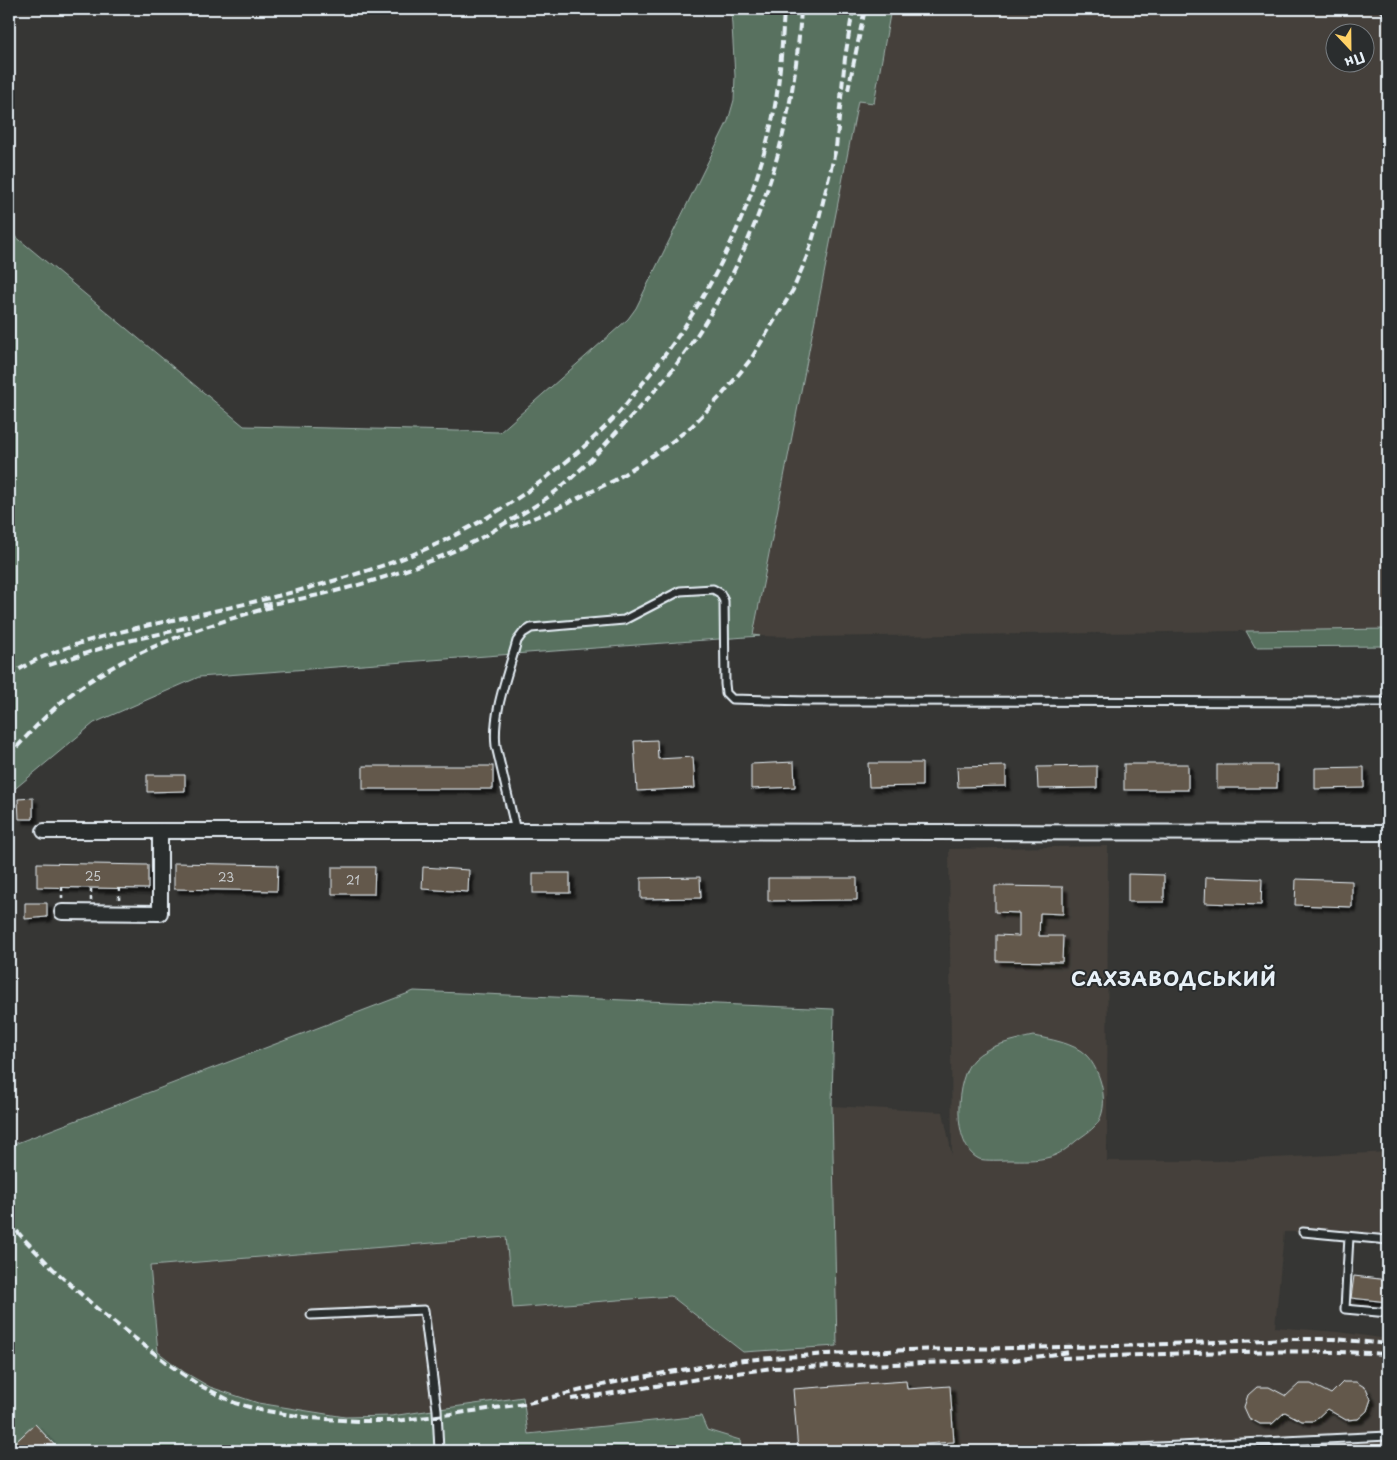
<svg xmlns="http://www.w3.org/2000/svg" width="1397" height="1460" font-family="'Playpen Sans',sans-serif">
  <style>
    .built { fill: #44403b; fill-rule: evenodd }
    .green { fill: #58715f; stroke: #a0b1ac }
    .building { fill: #64594b; stroke: #e8f1f8; filter: url(#shadow) }
    .lines { fill: none; stroke-linecap: round; stroke-linejoin: round }
    .service-casing { stroke: #e8f1f8; stroke-width: 11 }
    .minor-casing { stroke: #e8f1f8; stroke-width: 18 }
    .path { stroke: #e8f1f8; stroke-width: 2.5; stroke-dasharray: 4 4; stroke-linecap: butt }
    .service { stroke: #2a2d2e; stroke-width: 7 }
    .minor { stroke: #2a2d2e; stroke-width: 14 }
    .rail { stroke: #e8f1f8; stroke-width: 4; stroke-dasharray: 8 4; stroke-linecap: butt }
    .labels { text-anchor: middle; dominant-baseline: central; stroke-width: 4; stroke-linejoin: round; paint-order: stroke }
    .number-label { font-size: 12px; fill: #c7cbcd }
    .district-label { font-size: 20px; font-weight: bold; letter-spacing: 1px; fill: #e8f1f8; stroke: #2a2d2e }
  </style>
  <defs>
    <filter id="shadow"><feDropShadow dx="4.5" dy="4.5" stdDeviation="1" flood-color="#0009"/></filter>
  </defs>
  <rect width="100%" height="100%" fill="#363634"/>
  <filter id="ink" filterUnits="userSpaceOnUse"><feTurbulence type="fractalNoise" baseFrequency=".02" numOctaves="2"/><feDisplacementMap in="SourceGraphic" scale="10" xChannelSelector="R" yChannelSelector="G"/><feConvolveMatrix kernelMatrix="1 2 1 2 8 2 1 2 1" color-interpolation-filters="sRGB"/></filter>
  <g filter="url(#ink)">
    <g class="built">
      <path d="M 891,9 L 1388,9 L 1388,629 L 809,637 L 753,636 L 858,100 L 874,103 ZM 1334,32 L 1364,32 L 1364,62 L 1334,62 Z"/>
      <polygon points="1108,846 1107,1161 1218,1161 1388,1152 1388,1240 1303,1232 1284,1232 1275,1327 1339,1332 1388,1339 1388,1451 741,1451 740,1440 707,1430 701,1416 528,1434 523,1398 391,1416 345,1417 301,1411 258,1403 210,1387 184,1372 158,1352 150,1266 506,1237 513,1308 671,1296 743,1352 836,1346 832,1106 943,1112 952,1155 949,849"/>
    </g>
    <g class="green">
      <polygon points="731,9 891,9 874,103 858,101 753,635 760,636 199,677 94,723 11,792 9,797 9,231 244,426 500,432 628,319 636,308 728,121 734,100 735,76"/>
      <polygon points="1388,629 1388,646 1255,647 1246,631"/>
      <polygon points="414,991 834,1009 832,1106 837,1346 743,1352 671,1296 513,1308 506,1237 150,1266 158,1352 184,1372 210,1387 258,1403 345,1417 391,1416 523,1397 528,1434 701,1416 707,1430 740,1440 741,1451 9,1451 9,1146"/>
      <path d="M 1033,1036 C 1049,1039 1074,1043 1086,1055 C 1101,1070 1111,1107 1096,1125 C 1091,1131 1082,1136 1076,1141 C 1068,1148 1060,1154 1050,1157 C 1036,1161 1023,1160 1009,1160 C 1002,1160 985,1161 979,1159 C 951,1146 955,1077 974,1059 C 988,1045 1015,1040 1033,1036 Z"/>
    </g>
    <g class="building">
      <polygon points="657,740 658,759 693,757 695,788 637,791 634,741"/>
      <polygon points="794,762 795,787 751,789 751,764"/>
      <polygon points="868,763 922,763 922,786 869,787"/>
      <rect x="1124" y="764" width="64" height="26"/>
      <rect x="1217" y="765" width="60" height="23"/>
      <rect x="363" y="766" width="130" height="23"/>
      <polygon points="1006,766 1006,786 958,787 957,767"/>
      <polygon points="1097,766 1097,788 1038,789 1037,767"/>
      <polygon points="1364,767 1364,788 1315,789 1315,768"/>
      <polygon points="147,775 185,775 185,791 147,792"/>
      <polygon points="33,798 33,819 19,819 18,799"/>
      <polygon points="37,863 148,865 148,889 37,887"/>
      <polygon points="174,863 278,865 277,891 174,889"/>
      <polygon points="332,867 375,867 374,894 332,894"/>
      <polygon points="423,867 469,870 468,892 422,889"/>
      <rect x="533" y="873" width="37" height="20"/>
      <polygon points="1128,874 1164,875 1164,902 1128,902"/>
      <polygon points="700,877 701,898 641,899 641,878"/>
      <polygon points="1206,877 1262,879 1261,905 1205,903"/>
      <polygon points="768,878 857,878 857,900 768,901"/>
      <polygon points="1296,879 1352,881 1352,907 1295,905"/>
      <polygon points="995,886 1063,887 1063,914 1040,913 1039,936 1063,936 1062,962 996,961 996,935 1019,936 1019,913 995,912"/>
      <polygon points="25,903 47,903 47,917 25,919"/>
      <polygon points="1354,1276 1388,1280 1388,1302 1351,1298"/>
      <polygon points="906,1381 907,1389 950,1386 954,1442 828,1451 798,1451 793,1389"/>
      <polygon points="1343,1382 1356,1382 1366,1388 1371,1399 1367,1411 1358,1419 1346,1420 1327,1409 1314,1421 1302,1421 1285,1412 1272,1424 1260,1424 1249,1418 1244,1407 1248,1395 1257,1387 1269,1387 1286,1396 1299,1384 1311,1384 1331,1394"/>
      <polygon points="35,1424 60,1451 9,1451 9,1448"/>
    </g>
    <g class="lines">
      <g class="service-casing">
        <g id="service">
          <polyline points="1385,9 1388,13"/>
          <path d="M 516,831 L 496,746 C 492,713 508,674 517,641 L 523,633 L 531,628 L 624,620 L 680,591 L 713,589 L 720,593 L 724,601 L 725,684 L 726,693 L 732,699 L 808,701 L 1388,702"/>
          <polyline points="1303,1232 1388,1240"/>
          <polyline points="1349,1237 1345,1309 1388,1313"/>
          <polyline points="311,1315 424,1310 437,1410 439,1451"/>
          <polyline points="1074,1451 1388,1436"/>
        </g>
      </g>
      <g class="minor-casing">
        <g id="minor">
          <polyline points="44,831 516,831 1388,833"/>
          <polyline points="62,912 160,913 160,831"/>
        </g>
      </g>
      <g class="path">
        <polyline points="62,887 62,898"/>
        <polyline points="119,899 119,888"/>
        <polyline points="91,901 91,888"/>
      </g>
      <use href="#service" class="service"/>
      <use href="#minor" class="minor"/>
      <g class="rail">
        <polyline points="848,90 865,9"/>
        <polyline points="511,527 558,508 615,480 665,447 692,426 722,395 751,359 793,290 808,254 819,218 836,148 845,58 853,9"/>
        <path d="M 263,605 C 331,596 412,572 473,542 C 485,536 496,529 507,522 C 526,512 546,500 562,486 C 584,468 603,447 621,427 C 641,406 662,384 679,361 C 755,257 794,136 801,9"/>
        <polyline points="49,665 115,644 190,627"/>
        <path d="M 9,675 C 18,670 28,664 38,659 C 90,636 146,626 201,614 C 259,601 318,587 375,568 C 462,541 548,485 612,420 C 621,411 629,400 637,390 C 701,315 751,218 772,121 C 780,84 782,46 784,9"/>
        <path d="M 9,756 C 30,732 52,708 78,689 C 135,648 204,626 271,607"/>
        <polyline points="9,1222 22,1237 53,1269 102,1313 167,1363 197,1384 235,1403 260,1410 310,1418 358,1421 395,1421 437,1416 524,1404 611,1383 669,1372 744,1360 828,1354 908,1350 1117,1346 1290,1339 1334,1339 1388,1344"/>
        <path d="M 1062,1358 C 1170,1354 1280,1348 1388,1354"/>
        <polyline points="571,1399 607,1394 710,1377 772,1368 1014,1360 1070,1352"/>
      </g>
    </g>
  </g>
  <g class="labels">
    <g class="number-label">
      <text x="93" y="876">25</text>
      <text x="226" y="877">23</text>
      <text x="353" y="880">21</text>
    </g>
    <g class="district-label">
      <text x="1174" y="978">САХЗАВОДСЬКИЙ</text>
    </g>
  </g>
  <rect width="1397" height="1460" fill="none" stroke="#2a2d2e" stroke-width="30"/>
  <rect x="15" y="15" width="1367" height="1430" fill="none" stroke="#e8f1f8" stroke-width="2" filter="url(#ink)"/>
  <g transform="translate(1350 48) rotate(158)"><circle r="24" fill="#2a2d2e" stroke="#767b7f"/>
  <path d="M0-4L9 19L0 12L-9 19Z" fill="#ffd166"/>
  <text y="-8" font-size="14" font-weight="bold" text-anchor="middle" fill="#e8f1f8">Пн</text>
  </g>
</svg>
